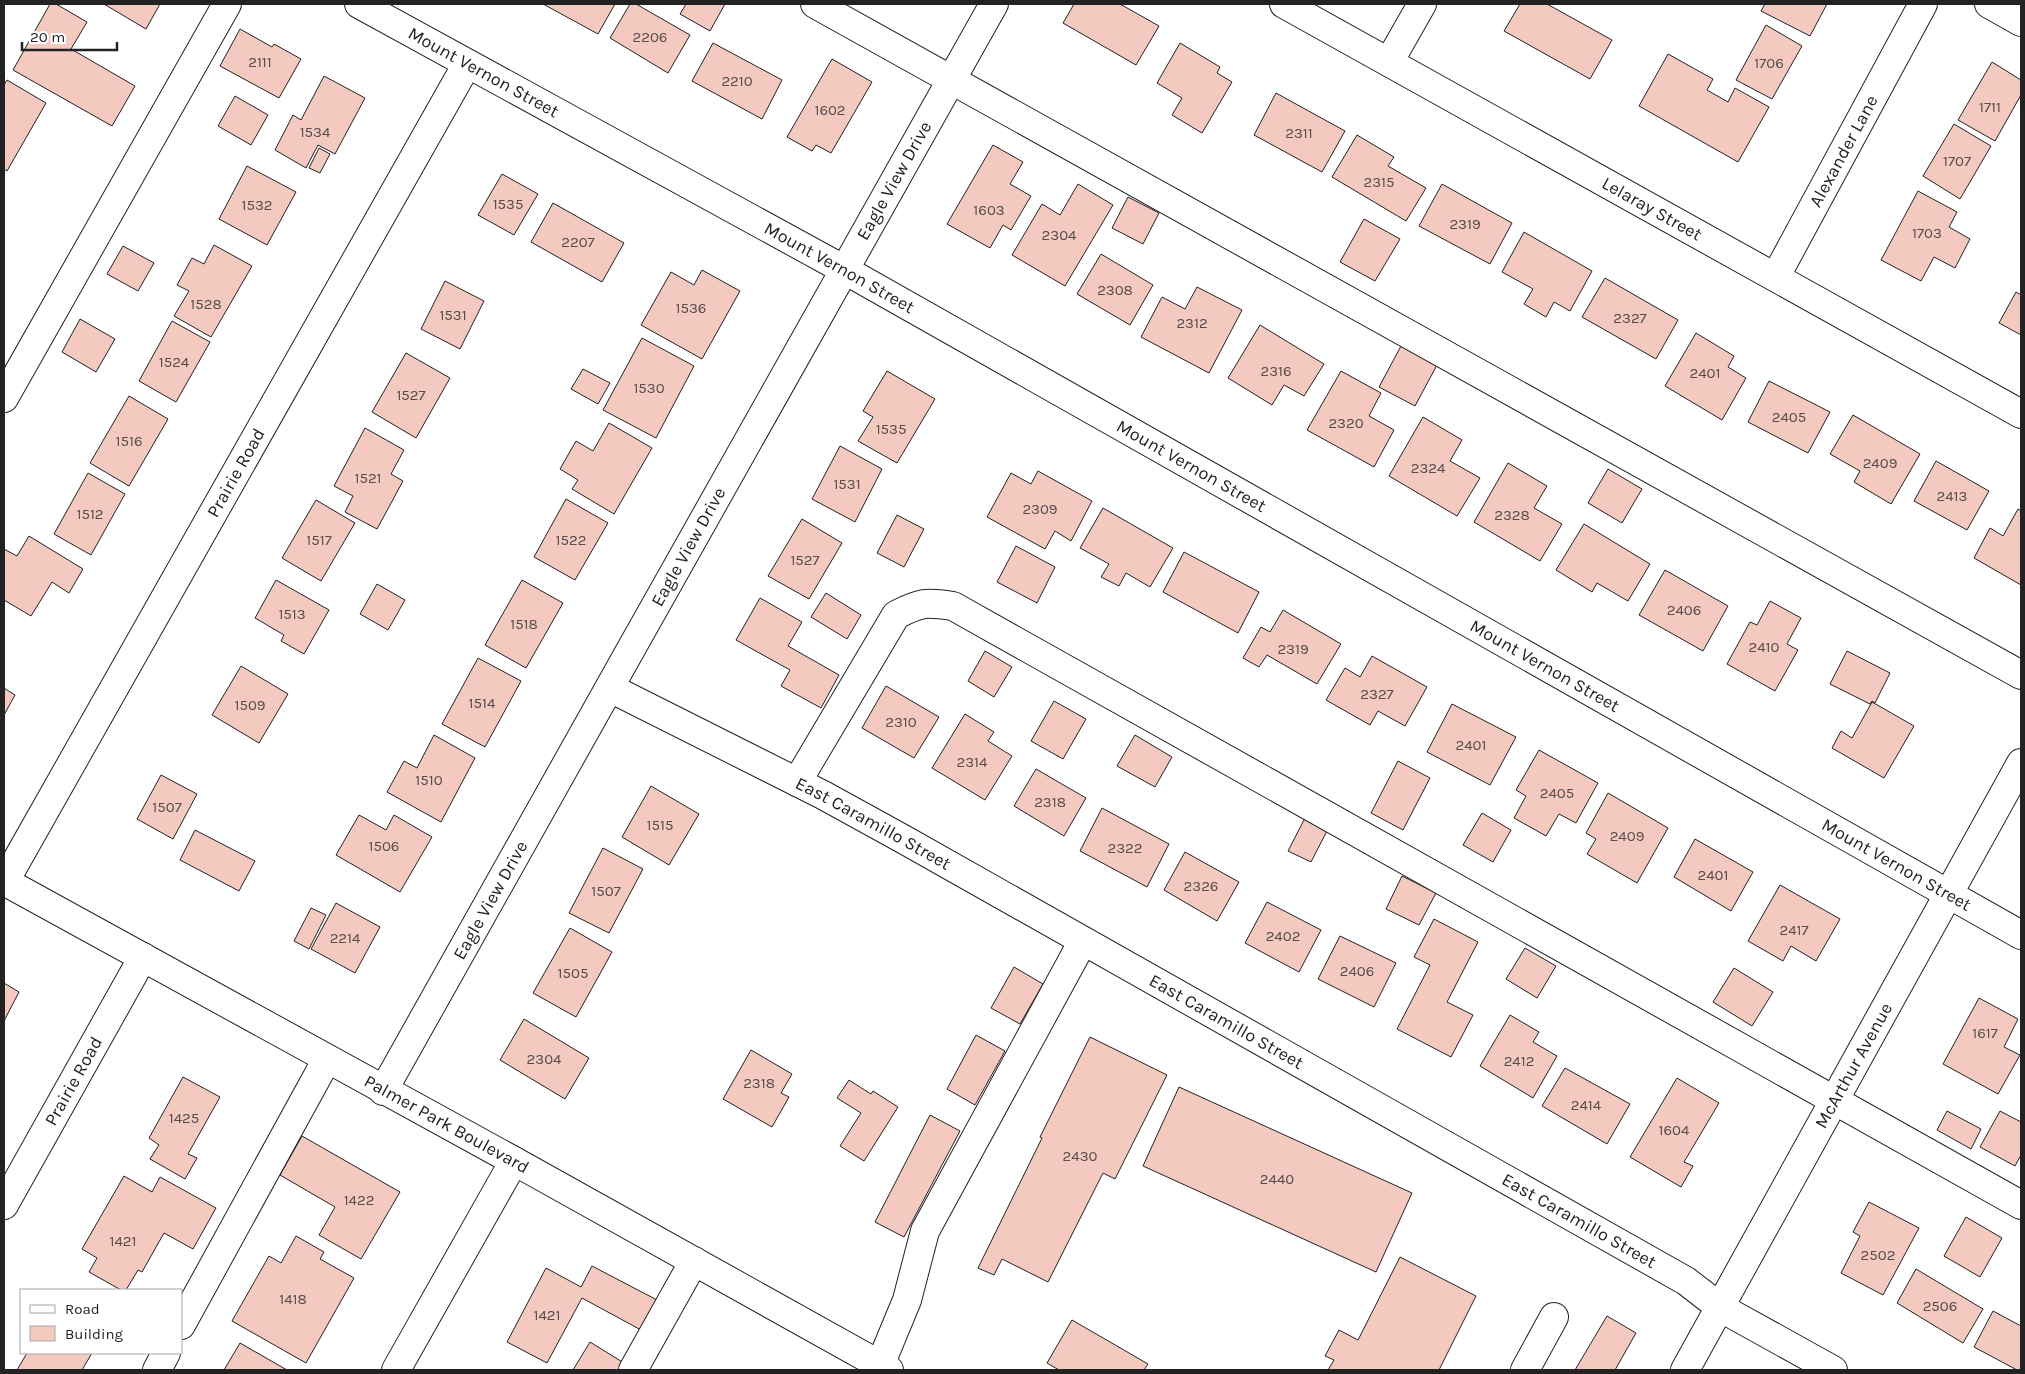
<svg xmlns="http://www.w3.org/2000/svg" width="2025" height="1374" font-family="Karla,sans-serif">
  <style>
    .building { fill: #f3c9c0; stroke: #222 }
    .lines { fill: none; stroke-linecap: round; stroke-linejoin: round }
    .minor-casing { stroke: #222; stroke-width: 30 }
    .major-casing { stroke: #222; stroke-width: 30 }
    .minor { stroke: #fff; stroke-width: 28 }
    .major { stroke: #fff; stroke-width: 28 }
    .labels { text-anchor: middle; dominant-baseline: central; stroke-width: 4; stroke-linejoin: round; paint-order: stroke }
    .number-label { font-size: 15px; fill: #564c4a }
    .street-label { font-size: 18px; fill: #222; stroke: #fff }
  </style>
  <rect width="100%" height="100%" fill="#fff"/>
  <g class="building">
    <polygon points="50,4 56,4 87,22 71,49 135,86 112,126 13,70"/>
    <polygon points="104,4 160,4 146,29"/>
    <polygon points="543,4 615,4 598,34"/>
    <polygon points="630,4 636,4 690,35 668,73 610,38"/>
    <polygon points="686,4 725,4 710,31 680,14"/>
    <polygon points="1074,4 1120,4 1159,26 1136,65 1063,23"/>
    <polygon points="1520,4 1547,4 1612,40 1590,79 1504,31"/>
    <polygon points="1765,4 1827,4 1810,36 1761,11"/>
    <polygon points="1766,25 1802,46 1772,99 1736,80"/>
    <polygon points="240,29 272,47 274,44 301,59 279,98 220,66"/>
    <polygon points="713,43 782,80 762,119 692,81"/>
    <polygon points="1180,43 1220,67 1217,73 1232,82 1202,133 1172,115 1182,98 1157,83"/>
    <polygon points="1668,54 1713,79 1707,90 1728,102 1735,88 1769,107 1738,162 1639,106"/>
    <polygon points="832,59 872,82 831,153 816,145 812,151 787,137"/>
    <polygon points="1992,62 2021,80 2021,95 1995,141 1958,120"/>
    <polygon points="324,76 365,98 335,154 318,145 306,168 275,150 293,115 301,120"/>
    <polygon points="7,80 46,103 7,171 4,169 4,85"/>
    <polygon points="1276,93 1345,131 1322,172 1254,135"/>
    <polygon points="235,96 268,115 251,145 218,126"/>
    <polygon points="1954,124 1991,146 1960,199 1923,176"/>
    <polygon points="1357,135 1394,157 1388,166 1426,188 1406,221 1332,177"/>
    <polygon points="993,145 1023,162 1010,184 1031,196 1011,230 1003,225 990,248 947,224"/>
    <polygon points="319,148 330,154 320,173 309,168"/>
    <polygon points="247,166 296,192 267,245 219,219"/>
    <polygon points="502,174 538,194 514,235 478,215"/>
    <polygon points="1078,184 1113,205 1065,286 1012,255 1042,204 1060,215"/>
    <polygon points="1442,184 1512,223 1490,264 1419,226"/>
    <polygon points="1918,191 1957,212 1949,227 1970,239 1955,268 1934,257 1921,281 1881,260"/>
    <polygon points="1128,197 1159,213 1143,244 1112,228"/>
    <polygon points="553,203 624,243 602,282 531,242"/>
    <polygon points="1364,219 1400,239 1375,281 1340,262"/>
    <polygon points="1524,232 1592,271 1570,311 1554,302 1546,317 1524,304 1533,289 1502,272"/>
    <polygon points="214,245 252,266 211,337 174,316 189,291 177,285 192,258 204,264"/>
    <polygon points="123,246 154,263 138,291 107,274"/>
    <polygon points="1101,254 1153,285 1130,325 1077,294"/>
    <polygon points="702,270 740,291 702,359 641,325 671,272 694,285"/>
    <polygon points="1605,278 1678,320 1656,359 1582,317"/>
    <polygon points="445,281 484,301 460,349 421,329"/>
    <polygon points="1197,287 1242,310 1209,373 1141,337 1162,297 1185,309"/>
    <polygon points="2016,292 2021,295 2021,335 1999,323"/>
    <polygon points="80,319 115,339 96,372 62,352"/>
    <polygon points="172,321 210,342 176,402 139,381"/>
    <polygon points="1260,325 1324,364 1304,396 1284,385 1272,405 1228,378"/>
    <polygon points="1696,333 1734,356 1728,367 1746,378 1722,420 1665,386"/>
    <polygon points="642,338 694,366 656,438 603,410"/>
    <polygon points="1401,346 1437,365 1415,406 1379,387"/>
    <polygon points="406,353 450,378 416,438 372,412"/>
    <polygon points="583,369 610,383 598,404 571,389"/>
    <polygon points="887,371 935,399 897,463 858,441 873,417 863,411"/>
    <polygon points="1341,371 1381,393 1369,416 1394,430 1374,467 1307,430"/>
    <polygon points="1769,381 1830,412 1808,453 1748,422"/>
    <polygon points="129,396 168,419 129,486 90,463"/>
    <polygon points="1853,415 1920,454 1891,504 1854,482 1860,471 1830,454"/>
    <polygon points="1423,417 1462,440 1450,461 1480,478 1457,516 1389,476"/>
    <polygon points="609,423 652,448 614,514 572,489 578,480 560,469 576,441 593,451"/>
    <polygon points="365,428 404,450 391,474 403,481 377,529 345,512 353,496 334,486"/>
    <polygon points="840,446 882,469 855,522 812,499"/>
    <polygon points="1936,461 1989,491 1967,530 1914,501"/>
    <polygon points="1508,463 1547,486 1534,508 1562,524 1540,561 1474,522"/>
    <polygon points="1608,469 1642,489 1622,523 1588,503"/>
    <polygon points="1038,471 1092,501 1071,541 1055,531 1045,549 987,517 1011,473 1031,484"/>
    <polygon points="88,473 125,494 91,555 54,534"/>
    <polygon points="566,499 608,523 575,580 534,557"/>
    <polygon points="316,500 355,523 321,581 282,558"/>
    <polygon points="1103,508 1173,548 1150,587 1126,573 1119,586 1101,577 1109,564 1080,548"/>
    <polygon points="2018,509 2021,511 2021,585 1974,558 1990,528 2003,536"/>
    <polygon points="897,515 924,529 904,567 877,553"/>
    <polygon points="802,519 842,543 809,599 768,576"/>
    <polygon points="1584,524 1650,564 1628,601 1597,583 1592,592 1556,570"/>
    <polygon points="29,536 83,569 69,593 52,582 31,616 4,600 4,549 17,556"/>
    <polygon points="1016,546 1055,567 1037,603 997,582"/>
    <polygon points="1184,552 1259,592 1238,633 1163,592"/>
    <polygon points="1665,570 1728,606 1703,651 1639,615"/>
    <polygon points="276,580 329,610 304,654 281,641 284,635 255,618"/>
    <polygon points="522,580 563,603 526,668 485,645"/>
    <polygon points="377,584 405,600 388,630 360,614"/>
    <polygon points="826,593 861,615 847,639 811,617"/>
    <polygon points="760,598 802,622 788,646 839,675 821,708 781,686 790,670 736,640"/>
    <polygon points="1770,601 1801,618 1787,644 1798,650 1775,691 1727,664 1750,622 1757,625"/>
    <polygon points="1283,610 1341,644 1317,684 1267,655 1259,667 1243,658 1261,627 1270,632"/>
    <polygon points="985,651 1012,667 994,697 968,681"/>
    <polygon points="1847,651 1890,673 1875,703 1872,701 1870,704 1830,684"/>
    <polygon points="1372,656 1427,687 1405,726 1378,711 1370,725 1326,700 1345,668 1360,677"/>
    <polygon points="478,658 521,681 485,747 442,724"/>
    <polygon points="241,666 288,694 259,743 212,715"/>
    <polygon points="886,686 939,717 914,758 862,728"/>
    <polygon points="4,688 15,695 4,715"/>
    <polygon points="1054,701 1086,719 1063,759 1031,741"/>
    <polygon points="1872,702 1914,726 1884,778 1832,748 1841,731 1852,738"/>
    <polygon points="1452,704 1516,737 1490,785 1427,752"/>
    <polygon points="965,714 994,732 988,741 1012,756 985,800 932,768"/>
    <polygon points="434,735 475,758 441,822 387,792 404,761 417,768"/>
    <polygon points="1135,735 1172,757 1155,787 1117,766"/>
    <polygon points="1539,750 1598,783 1576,823 1559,814 1546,836 1514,818 1526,796 1516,790"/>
    <polygon points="1398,761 1430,778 1403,830 1371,813"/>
    <polygon points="1036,769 1086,798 1064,836 1014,806"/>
    <polygon points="161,775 197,794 173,839 137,819"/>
    <polygon points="651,786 699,814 669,865 622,837"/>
    <polygon points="1608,793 1668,828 1637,883 1587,854 1596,839 1586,833"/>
    <polygon points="1102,808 1169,844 1147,887 1080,851"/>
    <polygon points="1482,813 1511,830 1493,862 1463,845"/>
    <polygon points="359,815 386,830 394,815 432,837 400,892 336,855"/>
    <polygon points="1306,816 1329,827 1311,862 1288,851"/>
    <polygon points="195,830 255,861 239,891 180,860"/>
    <polygon points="1695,839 1753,872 1731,911 1674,877"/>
    <polygon points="603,848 643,869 609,933 569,913"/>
    <polygon points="1185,852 1239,882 1217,921 1164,890"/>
    <polygon points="1402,876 1436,893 1419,925 1386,909"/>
    <polygon points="1780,885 1840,919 1816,961 1791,946 1783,961 1748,941"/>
    <polygon points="1267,902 1321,930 1299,972 1245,943"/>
    <polygon points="336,903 380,927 355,973 311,949"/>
    <polygon points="311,908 326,915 309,949 294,941"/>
    <polygon points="1434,919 1478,942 1447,1002 1473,1015 1451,1057 1397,1029 1430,965 1414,957"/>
    <polygon points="570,928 612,952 576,1017 533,993"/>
    <polygon points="1340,936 1396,963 1374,1007 1318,979"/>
    <polygon points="1525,948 1556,966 1537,998 1506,979"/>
    <polygon points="1014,967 1043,984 1020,1024 991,1008"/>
    <polygon points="1734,968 1773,992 1752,1026 1713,1002"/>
    <polygon points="4,983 19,992 4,1021"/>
    <polygon points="1979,998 2018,1019 2004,1047 2020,1055 1998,1094 1943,1064"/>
    <polygon points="1510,1015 1539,1032 1533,1042 1557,1056 1533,1098 1480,1066"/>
    <polygon points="524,1019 589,1058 565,1099 500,1060"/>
    <polygon points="976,1035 1005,1051 975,1105 947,1089"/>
    <polygon points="1090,1037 1167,1075 1115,1179 1103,1173 1048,1282 1002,1259 994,1275 978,1268 1042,1138 1040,1137"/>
    <polygon points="751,1050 792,1074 781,1093 789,1097 772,1127 723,1099"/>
    <polygon points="1565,1068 1630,1104 1607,1144 1542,1106"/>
    <polygon points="183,1077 220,1097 188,1154 197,1158 185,1179 150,1159 159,1145 149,1138"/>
    <polygon points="1677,1078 1719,1103 1684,1162 1693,1166 1681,1187 1630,1157"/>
    <polygon points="849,1080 871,1094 873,1091 898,1107 864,1161 840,1146 861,1113 837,1098"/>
    <polygon points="1179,1087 1412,1193 1376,1272 1143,1166"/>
    <polygon points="1947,1111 1981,1129 1971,1149 1937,1130"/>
    <polygon points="2000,1111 2021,1122 2021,1155 2015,1166 1980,1147"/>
    <polygon points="930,1115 960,1131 904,1237 875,1222"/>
    <polygon points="302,1136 400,1192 361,1259 319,1235 335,1207 280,1175"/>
    <polygon points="124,1176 152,1192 160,1177 216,1208 193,1249 164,1233 142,1272 138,1270 126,1290 121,1290 89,1272 97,1258 82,1249"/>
    <polygon points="1869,1202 1919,1228 1883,1295 1841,1273 1860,1236 1853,1232"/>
    <polygon points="1966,1217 2002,1238 1980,1277 1944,1256"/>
    <polygon points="296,1236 324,1252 320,1259 354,1278 306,1363 232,1321 269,1256 281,1263"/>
    <polygon points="1400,1257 1476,1296 1439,1370 1328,1370 1334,1360 1325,1356 1339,1330 1358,1340"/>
    <polygon points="592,1266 657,1300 641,1330 582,1298 547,1363 507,1342 546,1268 581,1287"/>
    <polygon points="1916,1269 1983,1309 1963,1343 1897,1303"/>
    <polygon points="1993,1311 2021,1326 2021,1370 2017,1370 1974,1347"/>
    <polygon points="1607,1316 1636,1333 1615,1370 1575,1370"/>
    <polygon points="1072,1320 1148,1364 1144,1370 1059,1370 1047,1363"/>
    <polygon points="590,1342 624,1363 619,1370 573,1370"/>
    <polygon points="240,1343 287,1370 224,1370"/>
    <polygon points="27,1353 92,1353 82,1370 17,1370"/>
  </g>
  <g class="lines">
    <g class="minor-casing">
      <g id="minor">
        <path id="s1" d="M 359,4 L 843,269 L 2021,935"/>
        <polyline points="815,4 2021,675"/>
        <path id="s2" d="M 1284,4 L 2021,414"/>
        <polyline points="1989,4 2021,22"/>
        <polyline points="1389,62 1422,4"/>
        <path id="s3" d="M 1776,276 L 1923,4"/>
        <polyline points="4,398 227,4"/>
        <path id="s4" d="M 610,688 L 823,795 L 903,839 L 1686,1281 L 1721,1308 L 1833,1370"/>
        <path d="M 797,782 L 896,615 C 921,602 926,602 953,606 L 2021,1205"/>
        <path id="s5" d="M 5,881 L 467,64"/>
        <path id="s6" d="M 383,1091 C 587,729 789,365 994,4"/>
        <path id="s7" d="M 4,1205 L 143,957"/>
        <polyline points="181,1325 327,1059"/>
        <polyline points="157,1370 166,1353"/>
        <polyline points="396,1370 514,1161"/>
        <polyline points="633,1370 694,1261"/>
        <polyline points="878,1370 907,1300 925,1231 1083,941"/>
        <polyline points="1525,1370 1554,1317"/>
        <path id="s8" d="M 1685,1370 L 2021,763"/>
      </g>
    </g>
    <g class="major-casing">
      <g id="major">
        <path id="s9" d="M 4,881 L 514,1161 L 889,1370"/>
      </g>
    </g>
    <use href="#minor" class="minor"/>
    <use href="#major" class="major"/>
  </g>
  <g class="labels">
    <g class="number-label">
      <text x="650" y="37">2206</text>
      <text x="260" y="62">2111</text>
      <text x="1769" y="63">1706</text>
      <text x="737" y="81">2210</text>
      <text x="1990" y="107">1711</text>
      <text x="830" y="110">1602</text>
      <text x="315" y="132">1534</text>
      <text x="1299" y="133">2311</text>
      <text x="1957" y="161">1707</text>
      <text x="1379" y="182">2315</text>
      <text x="508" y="204">1535</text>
      <text x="257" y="205">1532</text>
      <text x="989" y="210">1603</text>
      <text x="1465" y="224">2319</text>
      <text x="1927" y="233">1703</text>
      <text x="1059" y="235">2304</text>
      <text x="578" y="242">2207</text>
      <text x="1115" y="290">2308</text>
      <text x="206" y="304">1528</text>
      <text x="691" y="308">1536</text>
      <text x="453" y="315">1531</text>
      <text x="1630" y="318">2327</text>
      <text x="1192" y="323">2312</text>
      <text x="174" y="362">1524</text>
      <text x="1276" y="371">2316</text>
      <text x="1705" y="373">2401</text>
      <text x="649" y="388">1530</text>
      <text x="411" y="395">1527</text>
      <text x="1789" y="417">2405</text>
      <text x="1346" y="423">2320</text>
      <text x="891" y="429">1535</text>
      <text x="129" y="441">1516</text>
      <text x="1880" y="463">2409</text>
      <text x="1428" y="468">2324</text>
      <text x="368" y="478">1521</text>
      <text x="847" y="484">1531</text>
      <text x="1952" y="496">2413</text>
      <text x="1040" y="509">2309</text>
      <text x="90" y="514">1512</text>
      <text x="1512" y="515">2328</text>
      <text x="319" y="540">1517</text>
      <text x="571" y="540">1522</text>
      <text x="805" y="560">1527</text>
      <text x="1684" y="610">2406</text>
      <text x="292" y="614">1513</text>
      <text x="524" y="624">1518</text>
      <text x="1764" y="647">2410</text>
      <text x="1293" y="649">2319</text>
      <text x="1377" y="694">2327</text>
      <text x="482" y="703">1514</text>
      <text x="250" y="705">1509</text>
      <text x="901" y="722">2310</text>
      <text x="1471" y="745">2401</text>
      <text x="972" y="762">2314</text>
      <text x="429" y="780">1510</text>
      <text x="1557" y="793">2405</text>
      <text x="1050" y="802">2318</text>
      <text x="167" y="807">1507</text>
      <text x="660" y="825">1515</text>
      <text x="1627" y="836">2409</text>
      <text x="384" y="846">1506</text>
      <text x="1125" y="848">2322</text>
      <text x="1713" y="875">2401</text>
      <text x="1201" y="886">2326</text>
      <text x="606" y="891">1507</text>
      <text x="1794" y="930">2417</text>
      <text x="1283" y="936">2402</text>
      <text x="345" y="938">2214</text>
      <text x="1357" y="971">2406</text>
      <text x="573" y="973">1505</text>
      <text x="1985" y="1033">1617</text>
      <text x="544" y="1059">2304</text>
      <text x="1519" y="1061">2412</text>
      <text x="759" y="1083">2318</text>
      <text x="1586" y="1105">2414</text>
      <text x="184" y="1118">1425</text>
      <text x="1674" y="1130">1604</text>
      <text x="1080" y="1156">2430</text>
      <text x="1277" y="1179">2440</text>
      <text x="359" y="1200">1422</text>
      <text x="123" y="1241">1421</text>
      <text x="1878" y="1255">2502</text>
      <text x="293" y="1299">1418</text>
      <text x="1940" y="1306">2506</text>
      <text x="547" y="1315">1421</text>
    </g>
    <g class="street-label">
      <text stroke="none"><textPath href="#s1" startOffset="142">Mount Vernon Street</textPath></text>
      <text stroke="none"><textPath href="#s3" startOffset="142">Alexander Lane</textPath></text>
      <text stroke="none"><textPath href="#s6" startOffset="1044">Eagle View Drive</textPath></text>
      <text stroke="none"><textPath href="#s2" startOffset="421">Lelaray Street</textPath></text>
      <text stroke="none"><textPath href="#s1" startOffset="548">Mount Vernon Street</textPath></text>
      <text stroke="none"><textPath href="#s1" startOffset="952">Mount Vernon Street</textPath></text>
      <text stroke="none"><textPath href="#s5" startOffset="469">Prairie Road</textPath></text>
      <text stroke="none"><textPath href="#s6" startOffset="624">Eagle View Drive</textPath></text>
      <text stroke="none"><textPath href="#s1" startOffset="1358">Mount Vernon Street</textPath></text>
      <text stroke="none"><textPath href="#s4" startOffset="296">East Caramillo Street</textPath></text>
      <text stroke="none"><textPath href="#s1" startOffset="1762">Mount Vernon Street</textPath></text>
      <text stroke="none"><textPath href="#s6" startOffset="219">Eagle View Drive</textPath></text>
      <text stroke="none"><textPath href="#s4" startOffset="701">East Caramillo Street</textPath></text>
      <text stroke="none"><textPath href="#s8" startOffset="348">McArthur Avenue</textPath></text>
      <text stroke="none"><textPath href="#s7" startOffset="142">Prairie Road</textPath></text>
      <text stroke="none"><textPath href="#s9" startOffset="505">Palmer Park Boulevard</textPath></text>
      <text stroke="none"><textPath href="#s4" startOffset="1106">East Caramillo Street</textPath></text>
    </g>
  </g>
  <rect width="2025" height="1374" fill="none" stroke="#222222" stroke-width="10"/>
  <rect x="20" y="1289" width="162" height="65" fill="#ffffff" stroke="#a7a7a7"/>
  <rect x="30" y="1305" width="25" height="8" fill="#ffffff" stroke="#a7a7a7"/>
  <text x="65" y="1314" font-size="15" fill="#222222">Road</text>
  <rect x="30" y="1326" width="25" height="15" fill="#f3c9c0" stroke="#a7a7a7"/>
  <text x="65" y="1339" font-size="15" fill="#222222">Building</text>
  <path d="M22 42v8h95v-8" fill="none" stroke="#222222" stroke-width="2.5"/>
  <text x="30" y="42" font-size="15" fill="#222222" stroke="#ffffff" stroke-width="4" paint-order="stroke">20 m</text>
</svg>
